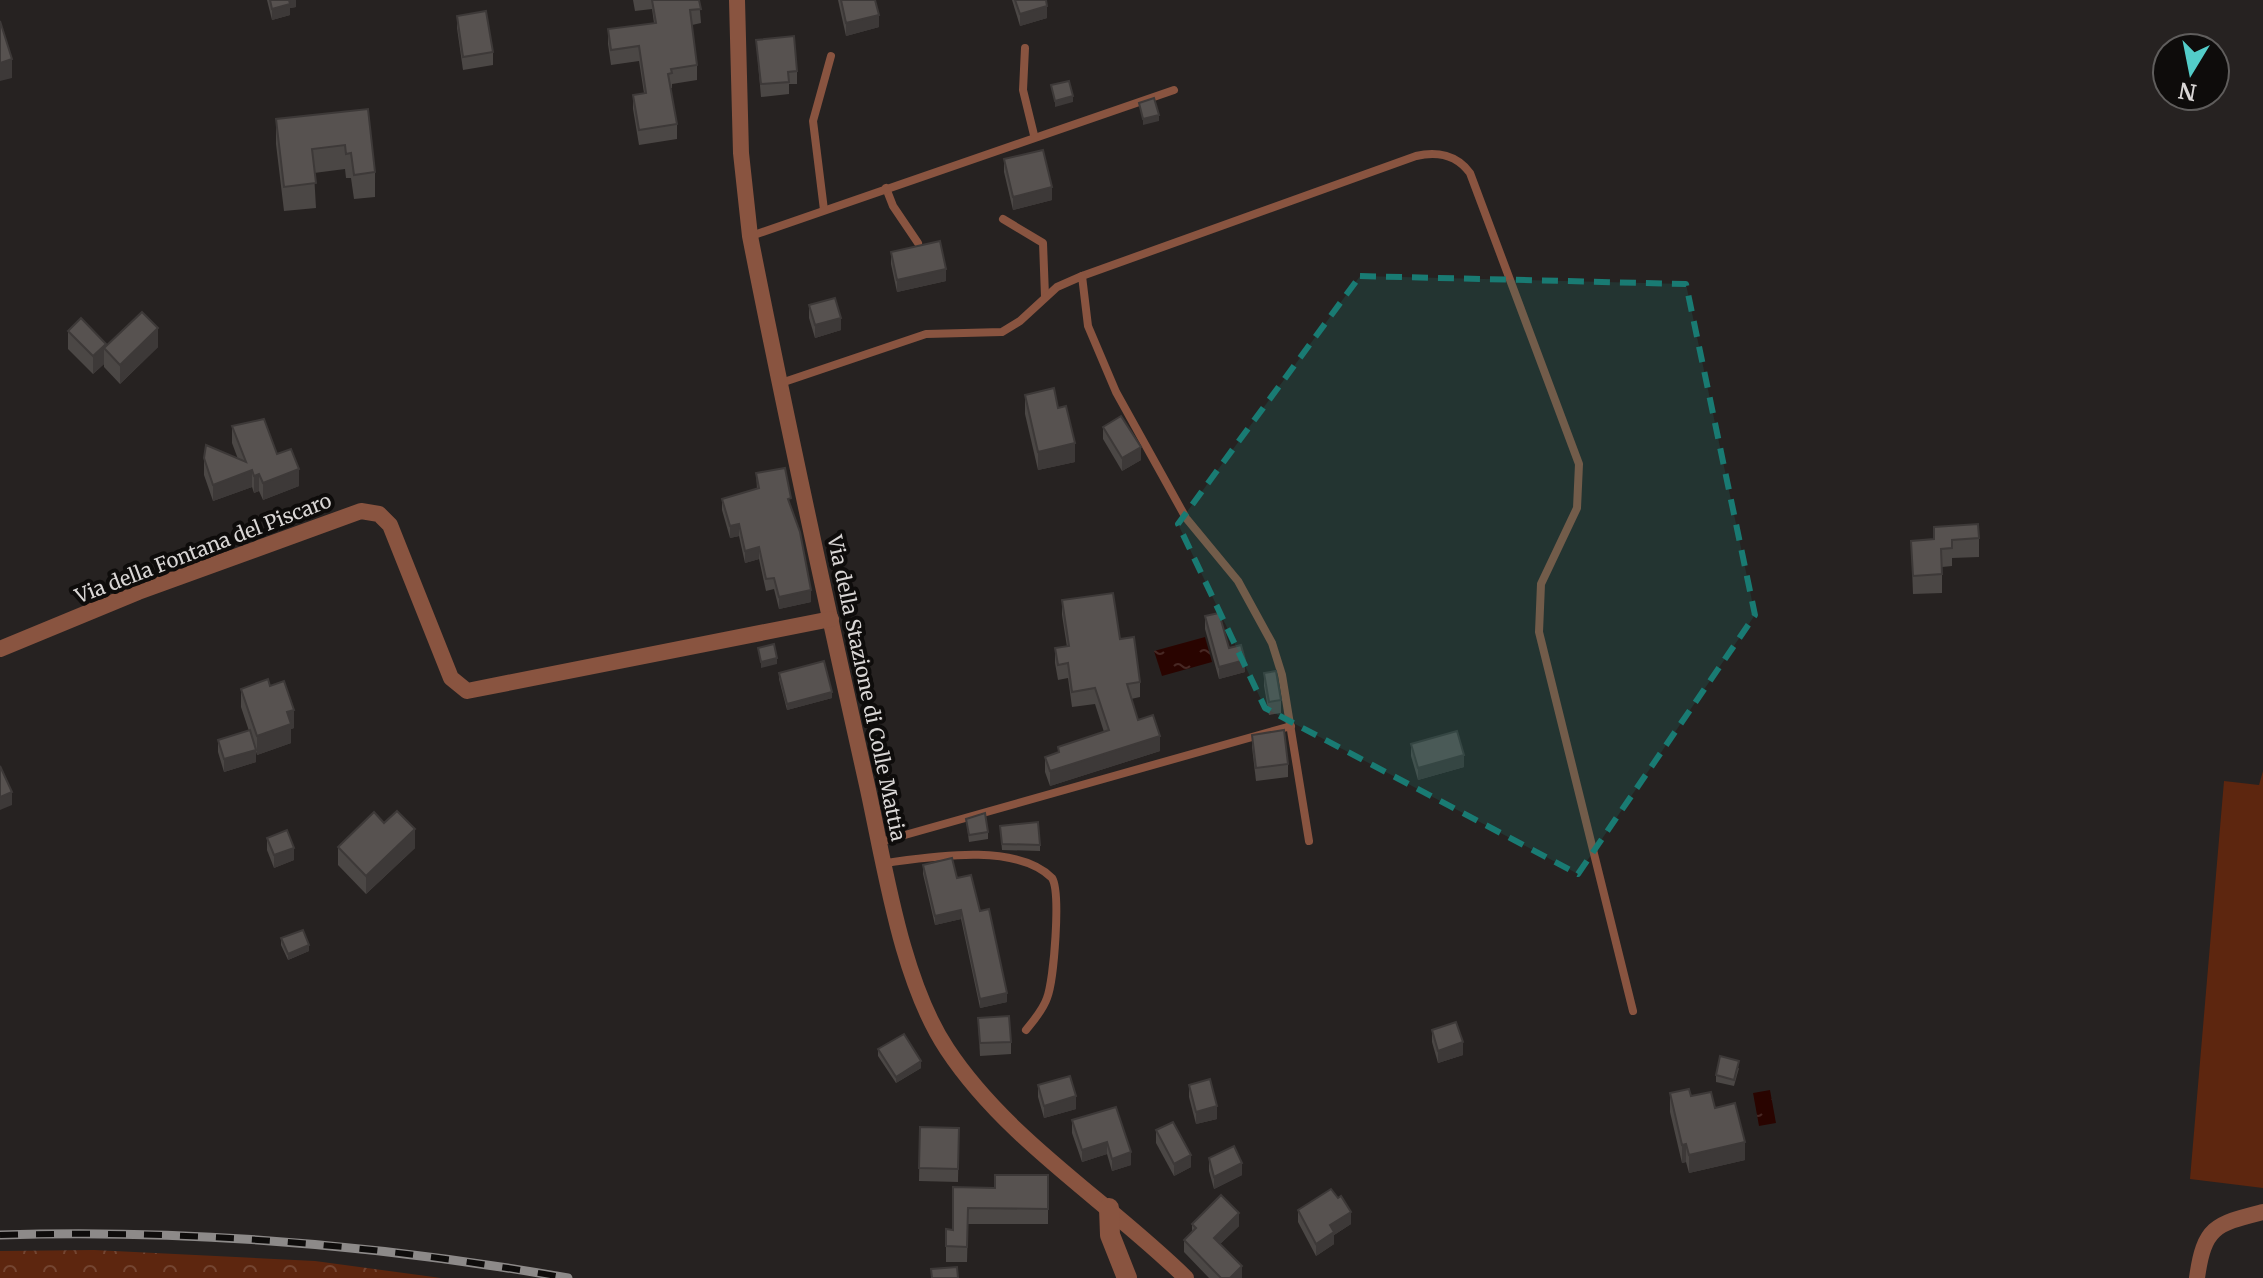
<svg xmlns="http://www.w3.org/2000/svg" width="2263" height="1278" font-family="Merriweather,serif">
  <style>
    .green { fill: #5d260f }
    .forest { fill: url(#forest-crowns) }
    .water { fill: url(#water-ripples) }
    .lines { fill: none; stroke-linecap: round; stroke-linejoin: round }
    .service { stroke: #895440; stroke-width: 8 }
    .minor { stroke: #895440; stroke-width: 16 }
    .tertiary { stroke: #895440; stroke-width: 20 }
    .rail-casing { stroke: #8d8a89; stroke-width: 9 }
    .rail { stroke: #0e0c0b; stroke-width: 6; stroke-dasharray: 18; stroke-linecap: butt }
    .wall { fill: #4b4745 }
    .shaded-wall { fill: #3d3938 }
    .building { fill: #575250; stroke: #3d3938; stroke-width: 2 }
    .marked { fill: #197b73; fill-opacity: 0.2; stroke: #197b73; stroke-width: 6; stroke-dasharray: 16 10; stroke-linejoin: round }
    .labels { text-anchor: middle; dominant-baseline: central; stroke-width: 8; stroke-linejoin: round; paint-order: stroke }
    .street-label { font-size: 20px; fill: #d9d6d5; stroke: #0e0c0b }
  </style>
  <defs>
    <pattern id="forest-crowns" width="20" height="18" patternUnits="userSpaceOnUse" patternTransform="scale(2)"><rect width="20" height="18" fill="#5d260f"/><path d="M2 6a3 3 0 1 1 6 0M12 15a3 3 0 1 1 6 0" fill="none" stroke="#744531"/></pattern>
    <pattern id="water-ripples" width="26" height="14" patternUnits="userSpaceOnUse" patternTransform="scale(2)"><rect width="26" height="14" fill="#290400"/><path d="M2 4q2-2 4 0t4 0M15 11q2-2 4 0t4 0" fill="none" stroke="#472824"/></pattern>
  </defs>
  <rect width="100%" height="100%" fill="#262221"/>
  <polygon class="green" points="2263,771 2263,1188 2190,1179 2224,781 2259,785"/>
  <polygon class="forest" points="94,1250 315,1261 441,1278 0,1278 0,1251"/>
  <g class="water">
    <polygon points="1205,637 1212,662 1162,676 1154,651"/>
    <polygon points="1770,1090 1776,1123 1759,1126 1753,1093"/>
  </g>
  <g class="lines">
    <g class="service">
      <polyline points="1025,48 1023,90 1034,135"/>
      <polyline points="886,188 893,206 918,243"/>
      <polyline points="824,210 813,121 831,56"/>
      <polyline points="1003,219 1043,243 1045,296"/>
      <polyline points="751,236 1174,90"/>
      <path d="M 1082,276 L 1416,156 C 1437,151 1457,155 1470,173 L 1579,464 L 1577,508 L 1541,584 L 1539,632 L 1633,1011"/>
      <polyline points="781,383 926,334 1002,332 1020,321 1057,287 1082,276 1088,326 1116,392 1186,518 1238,581 1272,643 1282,675 1309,841"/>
      <polyline points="880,842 1291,726"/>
      <path d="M 885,863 C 930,857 1016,842 1052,878 C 1061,892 1054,980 1047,998 C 1043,1010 1034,1020 1026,1030"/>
    </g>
    <g class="minor">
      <path d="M 737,0 L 741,153 L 750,236 C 786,419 826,602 867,785 C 885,866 901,980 947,1049 C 1007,1140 1109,1202 1186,1278"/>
      <polyline points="0,649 138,592 361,511 379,514 390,525 451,678 467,691 831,619"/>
      <path d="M 2197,1278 C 2204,1226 2216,1224 2263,1212"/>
    </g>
    <polyline class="tertiary" points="1109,1208 1110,1235 1127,1278"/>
    <g class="rail-casing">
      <path id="rail" d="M 0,1235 C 191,1229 380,1245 568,1278"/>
    </g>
    <use href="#rail" class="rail"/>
  </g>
  <g class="wall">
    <polygon points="267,0 296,0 296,7 290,8 290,15 272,20"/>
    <polygon points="633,0 699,0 701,23 692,25 697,65 697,80 672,84 672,88 670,88 677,124 677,139 639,145 633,109 633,95 644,93 639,61 611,65 608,44 608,29 654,23 652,9 635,11"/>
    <polygon points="838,0 875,0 879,27 846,36"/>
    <polygon points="1012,0 1046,0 1047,18 1020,26"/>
    <polygon points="457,16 493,52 493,65 463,70 457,28"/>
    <polygon points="756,40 797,71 797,84 789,84 789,94 761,97"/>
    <polygon points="368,109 375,172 375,197 354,199 351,178 346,178 345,169 314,173 316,208 284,211 276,144 276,119"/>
    <polygon points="1004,159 1052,200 1013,210 1004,172"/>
    <polygon points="891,252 946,281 897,292 891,264"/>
    <polygon points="809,305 841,330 815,338 809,318"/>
    <polygon points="68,331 106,346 158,347 120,384 104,367 104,364 93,374 68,349"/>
    <polygon points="1025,395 1058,408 1075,462 1038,470 1025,414"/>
    <polygon points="232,426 277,454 299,486 263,500 259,491 254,493 252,487 213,501 204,475 204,458 238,459 232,443"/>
    <polygon points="1103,427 1141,460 1122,471 1103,439"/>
    <polygon points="756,473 791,507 811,602 779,609 774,589 766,591 759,559 745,563 739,536 730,538 722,510 722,499 757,489"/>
    <polygon points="1979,538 1979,557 1952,558 1952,566 1942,567 1942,593 1913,594 1911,541"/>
    <polygon points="1062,600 1120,639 1140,682 1140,697 1131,699 1138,720 1160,751 1050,786 1045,772 1045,757 1058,753 1058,747 1104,732 1095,704 1072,707 1068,678 1058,680 1055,663 1055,648 1067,647 1062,615"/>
    <polygon points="1205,616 1229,648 1245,672 1219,679 1205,629"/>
    <polygon points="779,673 832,698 787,710 779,679"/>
    <polygon points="1264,673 1281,700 1281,713 1269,715 1264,686"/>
    <polygon points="270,686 294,728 291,729 291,743 257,755 256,751 256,762 224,772 218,752 218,740 249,731 241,707 241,689"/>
    <polygon points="1252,735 1288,764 1288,777 1256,781 1252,747"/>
    <polygon points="1411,744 1464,767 1418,780 1411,756"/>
    <polygon points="966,819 988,832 988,839 969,842"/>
    <polygon points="384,823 415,848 366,894 338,865 338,847"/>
    <polygon points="1000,826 1040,845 1040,851 1002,850"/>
    <polygon points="267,838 294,860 274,868 267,850"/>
    <polygon points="923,865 957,878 980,911 1007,1002 980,1008 961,919 935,925 923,874"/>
    <polygon points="281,938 309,951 288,960 281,945"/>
    <polygon points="978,1018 1011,1042 1011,1054 980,1056"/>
    <polygon points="1432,1030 1463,1055 1438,1063 1432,1042"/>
    <polygon points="878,1049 921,1068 896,1083 878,1056"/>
    <polygon points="1739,1068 1734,1086 1716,1082 1716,1075"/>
    <polygon points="1038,1085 1076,1109 1044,1118 1038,1097"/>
    <polygon points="1189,1085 1217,1119 1196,1124 1189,1097"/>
    <polygon points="1670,1093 1691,1096 1715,1108 1745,1160 1689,1173 1686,1162 1682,1163 1670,1112"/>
    <polygon points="1116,1107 1131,1165 1112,1171 1107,1154 1082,1162 1072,1133 1072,1120"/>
    <polygon points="920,1127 959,1128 958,1182 919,1181"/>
    <polygon points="1156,1130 1191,1167 1174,1176 1156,1143"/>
    <polygon points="1209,1158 1242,1175 1214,1189 1209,1171"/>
    <polygon points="1048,1175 1048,1224 968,1224 967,1262 946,1262 946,1229 953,1230 953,1187 995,1188"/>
    <polygon points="1298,1210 1351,1224 1334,1235 1334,1244 1316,1256 1298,1222"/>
    <polygon points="1192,1224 1239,1226 1220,1244 1242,1278 1209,1278 1184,1252 1184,1240 1192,1232"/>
  </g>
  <g class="shaded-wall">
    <polygon points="288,0 296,0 296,7 290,8 290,15 272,20 272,9"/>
    <polygon points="1047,6 1047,18 1020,26 1020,14"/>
    <polygon points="879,15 879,27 846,36 846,23"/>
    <polygon points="12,59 12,78 0,81 0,63"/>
    <polygon points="1073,96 1073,102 1055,107 1055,101"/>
    <polygon points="1159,115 1159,121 1143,125 1143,119"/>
    <polygon points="1052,187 1052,200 1013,210 1013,197"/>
    <polygon points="946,269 946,281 897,292 897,280"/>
    <polygon points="841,318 841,330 815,338 815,325"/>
    <polygon points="158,328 158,347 120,384 120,365"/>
    <polygon points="106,344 106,351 104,348 104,364 93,374 93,356"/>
    <polygon points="1075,443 1075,462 1038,470 1038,452"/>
    <polygon points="1141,447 1141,460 1122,471 1122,458"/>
    <polygon points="299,469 299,486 263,500 263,483"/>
    <polygon points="252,470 252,487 213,501 213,485"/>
    <polygon points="259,474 259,491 254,493 254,476"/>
    <polygon points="739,524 739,536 730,538 730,526"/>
    <polygon points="759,547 759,559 745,563 745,551"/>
    <polygon points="811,590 811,602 779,609 779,597"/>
    <polygon points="777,658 777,664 761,668 761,662"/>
    <polygon points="1245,660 1245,672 1219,679 1219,667"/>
    <polygon points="832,692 832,698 787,710 787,704"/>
    <polygon points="294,710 294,728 291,729 291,743 257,755 257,736 287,712"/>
    <polygon points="1160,736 1160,751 1050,786 1050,771"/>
    <polygon points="256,750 256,762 224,772 224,759"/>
    <polygon points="1464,755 1464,767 1418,780 1418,768"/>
    <polygon points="12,792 12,805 0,810 0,797"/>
    <polygon points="415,829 415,848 366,894 366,876"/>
    <polygon points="294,848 294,860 274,868 274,855"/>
    <polygon points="961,910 961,919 935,925 935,916"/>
    <polygon points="309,945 309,951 288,960 288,954"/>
    <polygon points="1007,993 1007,1002 980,1008 980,999"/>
    <polygon points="1463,1042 1463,1055 1438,1063 1438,1051"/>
    <polygon points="921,1061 921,1068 896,1083 896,1077"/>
    <polygon points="1076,1096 1076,1109 1044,1118 1044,1106"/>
    <polygon points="1217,1106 1217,1119 1196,1124 1196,1112"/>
    <polygon points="1107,1142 1107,1154 1082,1162 1082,1150"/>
    <polygon points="1745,1142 1745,1160 1689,1173 1689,1155"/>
    <polygon points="1686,1144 1686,1162 1682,1163 1682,1145"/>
    <polygon points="1131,1152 1131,1165 1112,1171 1112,1159"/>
    <polygon points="1191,1155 1191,1167 1174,1176 1174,1164"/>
    <polygon points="1242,1163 1242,1175 1214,1189 1214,1177"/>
    <polygon points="1351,1212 1351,1224 1334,1235 1334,1244 1316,1256 1316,1244 1330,1225"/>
    <polygon points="1239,1213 1239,1226 1214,1250 1214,1238"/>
    <polygon points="1242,1266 1242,1278 1230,1278"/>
  </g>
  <g class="building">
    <polygon points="270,0 289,0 290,4 272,9"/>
    <polygon points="652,0 699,0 701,9 690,10 697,65 671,69 672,73 668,74 677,124 639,130 633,95 646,93 639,46 611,50 608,29 656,23"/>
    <polygon points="841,0 875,0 879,15 846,23"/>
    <polygon points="1015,0 1046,0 1047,6 1020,14"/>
    <polygon points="486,11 493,52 463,57 457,16"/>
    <polygon points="0,21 12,59 0,63"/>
    <polygon points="794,36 797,71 788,72 789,82 761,84 756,40"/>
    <polygon points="1069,81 1073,96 1055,101 1051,85"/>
    <polygon points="1154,98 1159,115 1143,119 1139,103"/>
    <polygon points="368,109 375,172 354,175 351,153 346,154 345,145 312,149 316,183 284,187 276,119"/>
    <polygon points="1043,150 1052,187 1013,197 1004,159"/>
    <polygon points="940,241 946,269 897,280 891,252"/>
    <polygon points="835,298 841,318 815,325 809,305"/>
    <polygon points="142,312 158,328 120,365 104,348"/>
    <polygon points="81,318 106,344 93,356 68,331"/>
    <polygon points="1054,388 1058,408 1066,406 1075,443 1038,452 1025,395"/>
    <polygon points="1121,416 1141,447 1122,458 1103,427"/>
    <polygon points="264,419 277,454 291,449 299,469 263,483 259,474 254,476 252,470 213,485 204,458 206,445 246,462 232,426"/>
    <polygon points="785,468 791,498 788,499 800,532 811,590 779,597 774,578 766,579 759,547 745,551 739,524 730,526 722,499 759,488 756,473"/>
    <polygon points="1978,524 1979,538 1952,540 1952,548 1941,549 1942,574 1913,576 1911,541 1934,539 1934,527"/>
    <polygon points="1113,593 1120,639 1134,637 1140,682 1127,684 1138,720 1153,715 1160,736 1050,771 1045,757 1059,752 1058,747 1109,730 1095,688 1072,692 1068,663 1058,665 1055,648 1069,646 1062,600"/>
    <polygon points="1219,613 1229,648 1241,645 1245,660 1219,667 1205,616"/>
    <polygon points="774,644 777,658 761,662 758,648"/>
    <polygon points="824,661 832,692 787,704 779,673"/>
    <polygon points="1276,671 1281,700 1269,702 1264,673"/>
    <polygon points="268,679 270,686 284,681 294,710 287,712 291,724 257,736 241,689"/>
    <polygon points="250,730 256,750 224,759 218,740"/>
    <polygon points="1284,730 1288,764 1256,768 1252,735"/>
    <polygon points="1457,731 1464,755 1418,768 1411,744"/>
    <polygon points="0,766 12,792 0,797"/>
    <polygon points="397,811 415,829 366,876 338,847 374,812 384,823"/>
    <polygon points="985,813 988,832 969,835 966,819"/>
    <polygon points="1038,822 1040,845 1002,844 1000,826"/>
    <polygon points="287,830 294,848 274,855 267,838"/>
    <polygon points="952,858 957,878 971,875 980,911 989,909 1007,993 980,999 961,910 935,916 923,865"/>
    <polygon points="303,930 309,945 288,954 281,938"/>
    <polygon points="1009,1016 1011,1042 980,1043 978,1018"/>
    <polygon points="1456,1022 1463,1042 1438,1051 1432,1030"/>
    <polygon points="904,1034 921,1061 896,1077 878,1049"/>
    <polygon points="1720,1056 1739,1061 1734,1080 1716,1075"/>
    <polygon points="1070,1076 1076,1096 1044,1106 1038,1085"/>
    <polygon points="1210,1079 1217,1106 1196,1112 1189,1085"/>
    <polygon points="1689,1089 1691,1096 1711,1092 1715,1108 1735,1103 1745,1142 1689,1155 1686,1144 1682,1145 1670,1093"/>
    <polygon points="1116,1107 1131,1152 1112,1159 1107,1142 1082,1150 1072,1120"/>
    <polygon points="1173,1122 1191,1155 1174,1164 1156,1130"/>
    <polygon points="920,1127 959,1128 958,1169 919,1168"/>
    <polygon points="1234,1146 1242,1163 1214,1177 1209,1158"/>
    <polygon points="995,1175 1048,1175 1048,1209 968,1208 967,1247 946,1246 946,1229 953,1230 953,1187 995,1188"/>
    <polygon points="1331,1189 1338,1198 1341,1196 1351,1212 1330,1225 1334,1232 1316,1244 1298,1210"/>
    <polygon points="1221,1195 1239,1213 1214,1238 1242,1266 1230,1278 1221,1278 1184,1240 1196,1228 1192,1224"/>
    <polygon points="957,1267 958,1278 932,1278 931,1269"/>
  </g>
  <path class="marked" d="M 1360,276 L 1686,284 L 1755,615 L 1578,874 L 1265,708 L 1178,524 Z"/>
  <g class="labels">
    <g class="street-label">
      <text transform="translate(203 548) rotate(-21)">Via della Fontana del Piscaro</text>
      <text transform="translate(867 688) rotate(78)">Via della Stazione di Colle Mattia</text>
    </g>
  </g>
  <g transform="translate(2191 72) rotate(190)"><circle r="38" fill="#0e0c0b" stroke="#5f5d5c" stroke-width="2"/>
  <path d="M0-6L14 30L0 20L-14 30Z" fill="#53cdc9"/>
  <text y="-12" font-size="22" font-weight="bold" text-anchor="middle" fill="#d9d6d5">N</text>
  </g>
</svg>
